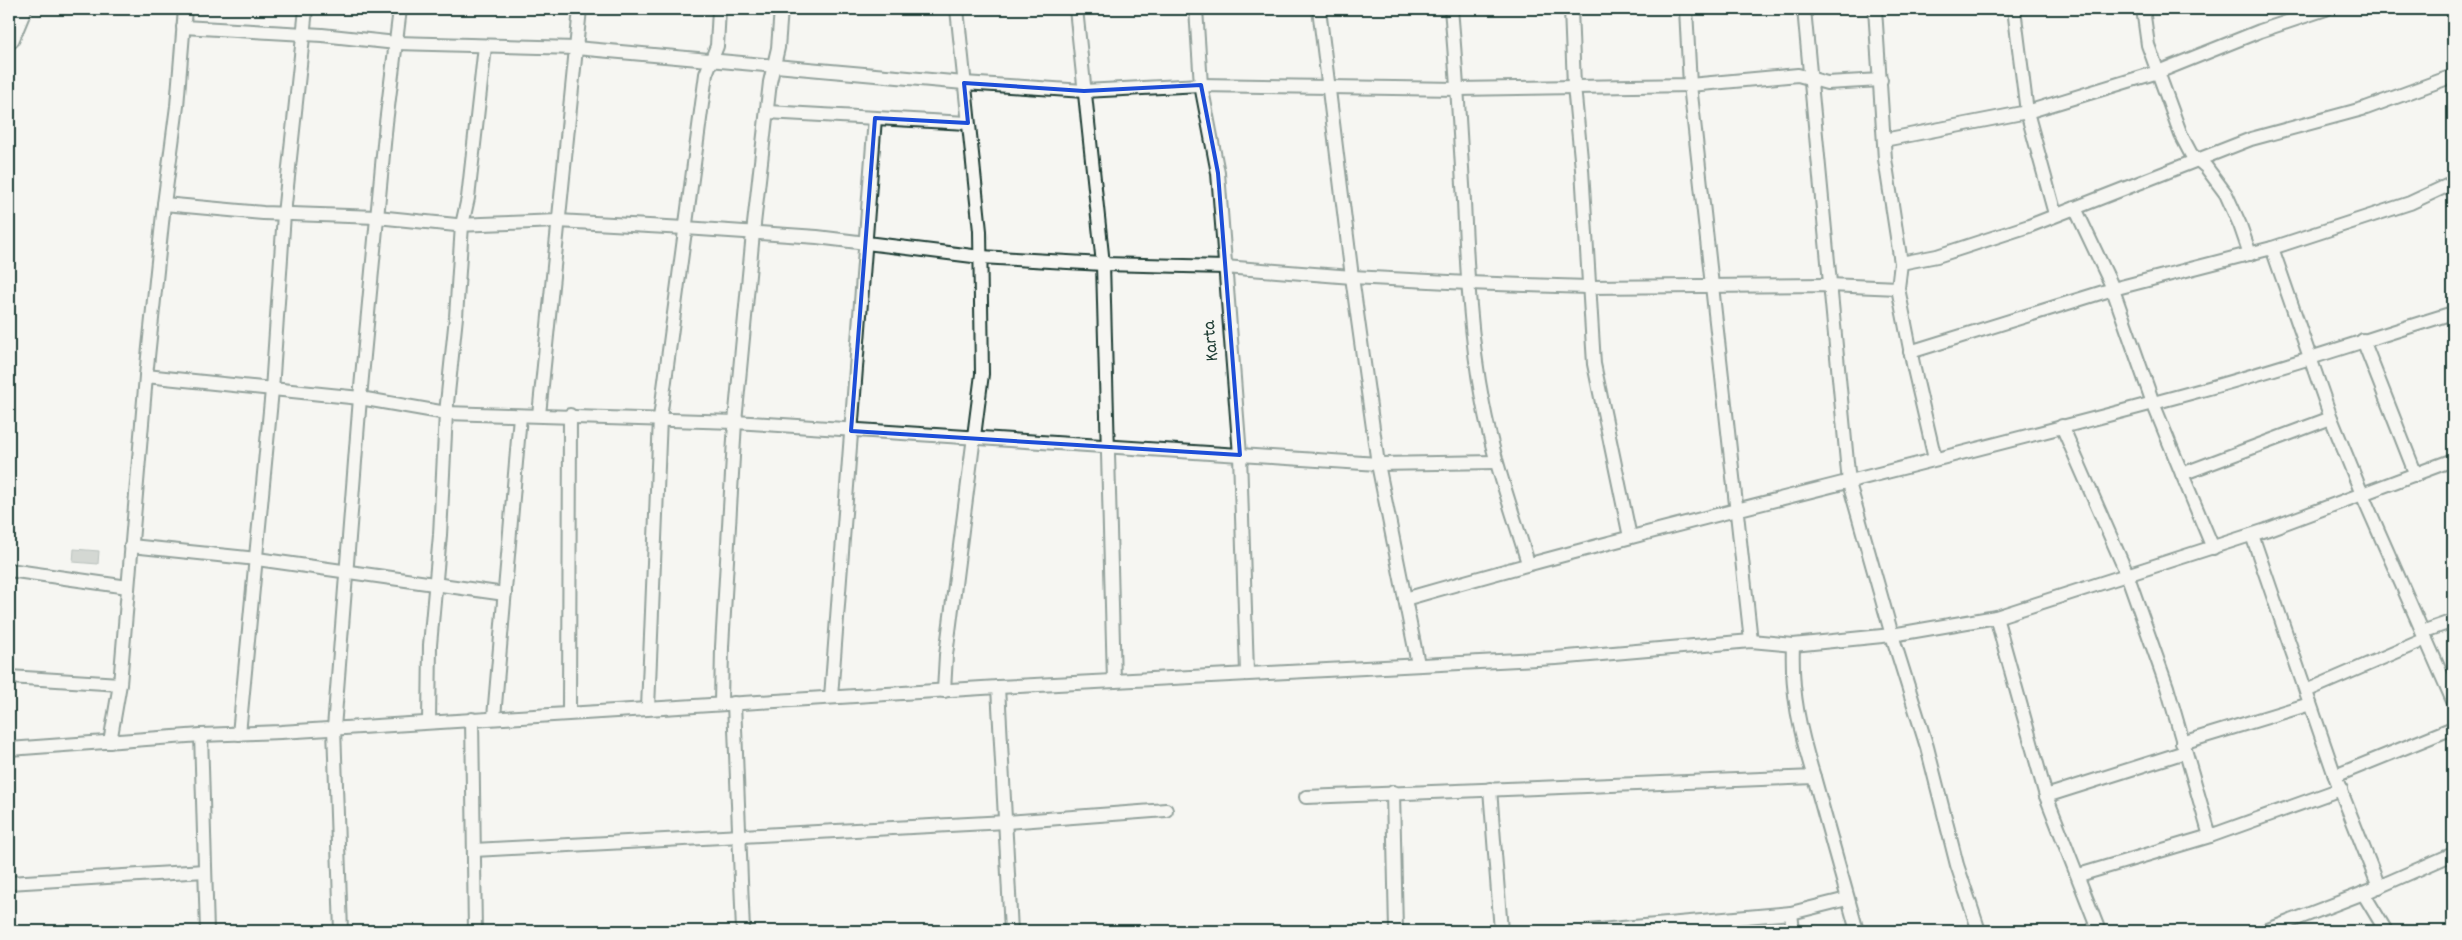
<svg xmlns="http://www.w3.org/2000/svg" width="2462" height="940" font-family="Dekko,sans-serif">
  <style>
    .water { fill: #aab3ae; stroke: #72847d }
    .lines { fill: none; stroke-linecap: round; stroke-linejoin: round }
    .minor-casing { stroke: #1f3d34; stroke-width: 16 }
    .trunk-casing { stroke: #1f3d34; stroke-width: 24 }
    .minor { stroke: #f6f6f2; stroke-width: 12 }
    .trunk { stroke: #f6f6f2; stroke-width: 20 }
    .marked { fill: none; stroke: #1d4ed8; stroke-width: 4; stroke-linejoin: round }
    .labels { text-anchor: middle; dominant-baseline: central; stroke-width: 4; stroke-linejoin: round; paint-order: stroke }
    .street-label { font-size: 19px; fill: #1f3d34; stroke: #f6f6f2 }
  </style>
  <rect width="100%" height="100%" fill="#f6f6f2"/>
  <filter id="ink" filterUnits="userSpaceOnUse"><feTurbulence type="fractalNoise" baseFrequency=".02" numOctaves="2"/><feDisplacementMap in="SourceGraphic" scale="10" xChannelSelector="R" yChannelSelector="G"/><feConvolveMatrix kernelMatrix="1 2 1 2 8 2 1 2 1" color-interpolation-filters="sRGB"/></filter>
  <g filter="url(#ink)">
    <polygon class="water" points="74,549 99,551 98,564 73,562"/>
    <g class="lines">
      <g class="minor-casing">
        <g id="minor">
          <polyline points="1076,9 1103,264 1114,681"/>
          <polyline points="1196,9 1201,85 1218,173 1240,455 1247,672"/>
          <polyline points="1319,9 1352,277 1378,464 1418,664"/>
          <path d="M 1451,9 C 1457,73 1460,137 1464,201 C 1467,269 1470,337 1483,404 C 1493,458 1512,510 1528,563"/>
          <polyline points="1571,9 1574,86 1582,169 1594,364 1630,537"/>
          <polyline points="1686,9 1690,85 1751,641"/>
          <polyline points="1804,9 1849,483 1892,635 1927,747 1957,865 1979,931"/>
          <polyline points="1875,9 1885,159 1901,263 1898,288 1914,369 1935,459"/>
          <polyline points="2014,9 2027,112 2055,214"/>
          <polyline points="2143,9 2148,45 2181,135 2191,154 2206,167 2226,194 2240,225 2250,254"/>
          <polyline points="183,27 322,35 396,43 576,48 964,83 1084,91 1201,85 1458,89 1690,85 1798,75 1827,83 1881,80"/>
          <polyline points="767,112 967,123"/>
          <polyline points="1884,140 2027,112 2158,72 2260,31 2326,9"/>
          <polyline points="164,204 263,213 377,217 456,225 558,221 685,228 817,237 981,257 1103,264 1225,267 1352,277 1468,283 1588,287 1829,285 1898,288"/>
          <polyline points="2075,208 2111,284 2153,403 2182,474"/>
          <polyline points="2272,248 2331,418 2362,494 2453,701"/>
          <polyline points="1901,263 1937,256 2029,226 2251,139 2366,108 2453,76"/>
          <polyline points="2363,340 2416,475"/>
          <polyline points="1910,352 2113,289 2272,248 2410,203 2453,183"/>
          <polyline points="146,376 360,398 446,413 735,422 1378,464 1496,462"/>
          <polyline points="539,415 580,9"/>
          <polyline points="2062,426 2127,574 2167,687 2210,836"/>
          <polyline points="2252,535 2335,776 2379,887"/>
          <polyline points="131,546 257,559 505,594"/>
          <polyline points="2213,548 2182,474 2331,418"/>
          <polyline points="9,570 128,587"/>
          <path d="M 1405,599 C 1668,523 1934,463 2198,391 C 2284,368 2368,339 2453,313"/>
          <polyline points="1996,617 2046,796 2099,931"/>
          <polyline points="2422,632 2453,621"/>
          <polyline points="9,677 120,684"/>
          <polyline points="998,687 1011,931"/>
          <polyline points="944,691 946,655 982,374 980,231 957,9"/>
          <polyline points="2306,691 2426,639"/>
          <polyline points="831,697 875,118"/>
          <polyline points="734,703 743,931"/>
          <polyline points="721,704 722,647 735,422 753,233 770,82 778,48 781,9"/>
          <polyline points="648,708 660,418 706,74 717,46 719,9"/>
          <polyline points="569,713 570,415"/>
          <polyline points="494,717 520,416"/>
          <polyline points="472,719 475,931"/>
          <polyline points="429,721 430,645 440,535 446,413 456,317 462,225 468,198 485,46"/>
          <polyline points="239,734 272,390 284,214 306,9"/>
          <polyline points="201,735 207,931"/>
          <polyline points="110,742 120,684 146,376 164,204 177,106 185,9"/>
          <polyline points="2182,743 2310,704"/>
          <polyline points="9,749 201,735 281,732 998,687 1556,658 1751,641 1793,645 1892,635 1996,617 2266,530 2453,460"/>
          <polyline points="2335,776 2453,728"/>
          <polyline points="1814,777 1857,931"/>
          <polyline points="1490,789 1501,931"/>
          <polyline points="1393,792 1396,931"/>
          <polyline points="2046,796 2185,752"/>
          <path d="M 1306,797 L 1814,777 C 1800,732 1791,693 1793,645"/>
          <polyline points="474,850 1006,822 1166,810"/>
          <polyline points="2079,875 2210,836 2341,789"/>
          <polyline points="9,883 205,871"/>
          <polyline points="2363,893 2386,931"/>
          <polyline points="1791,913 1793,931"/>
          <polyline points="341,931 334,728 360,398 386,123 400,9"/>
          <polyline points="1588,931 1791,913 1847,899"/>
          <polyline points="2265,931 2369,891 2453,854"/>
        </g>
      </g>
      <g class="trunk-casing">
        <polyline id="trunk" points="9,38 21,9"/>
      </g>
      <use href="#minor" class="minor"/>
      <use href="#trunk" class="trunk"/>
    </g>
  </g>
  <path d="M0 0H2462V940H0ZM 964,83 L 1084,91 L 1201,85 L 1218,173 L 1240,455 L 851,431 L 875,118 L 968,123 Z" fill="#f6f6f2" fill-opacity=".55" fill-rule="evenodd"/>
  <path class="marked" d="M 964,83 L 1084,91 L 1201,85 L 1218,173 L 1240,455 L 851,431 L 875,118 L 968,123 Z"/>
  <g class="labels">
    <g class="street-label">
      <text transform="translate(1212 341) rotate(-95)">Karta</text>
    </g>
  </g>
  <rect width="2462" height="940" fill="none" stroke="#f6f6f2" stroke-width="30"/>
  <rect x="15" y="15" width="2432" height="910" fill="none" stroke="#1f3d34" stroke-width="2" filter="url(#ink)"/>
</svg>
